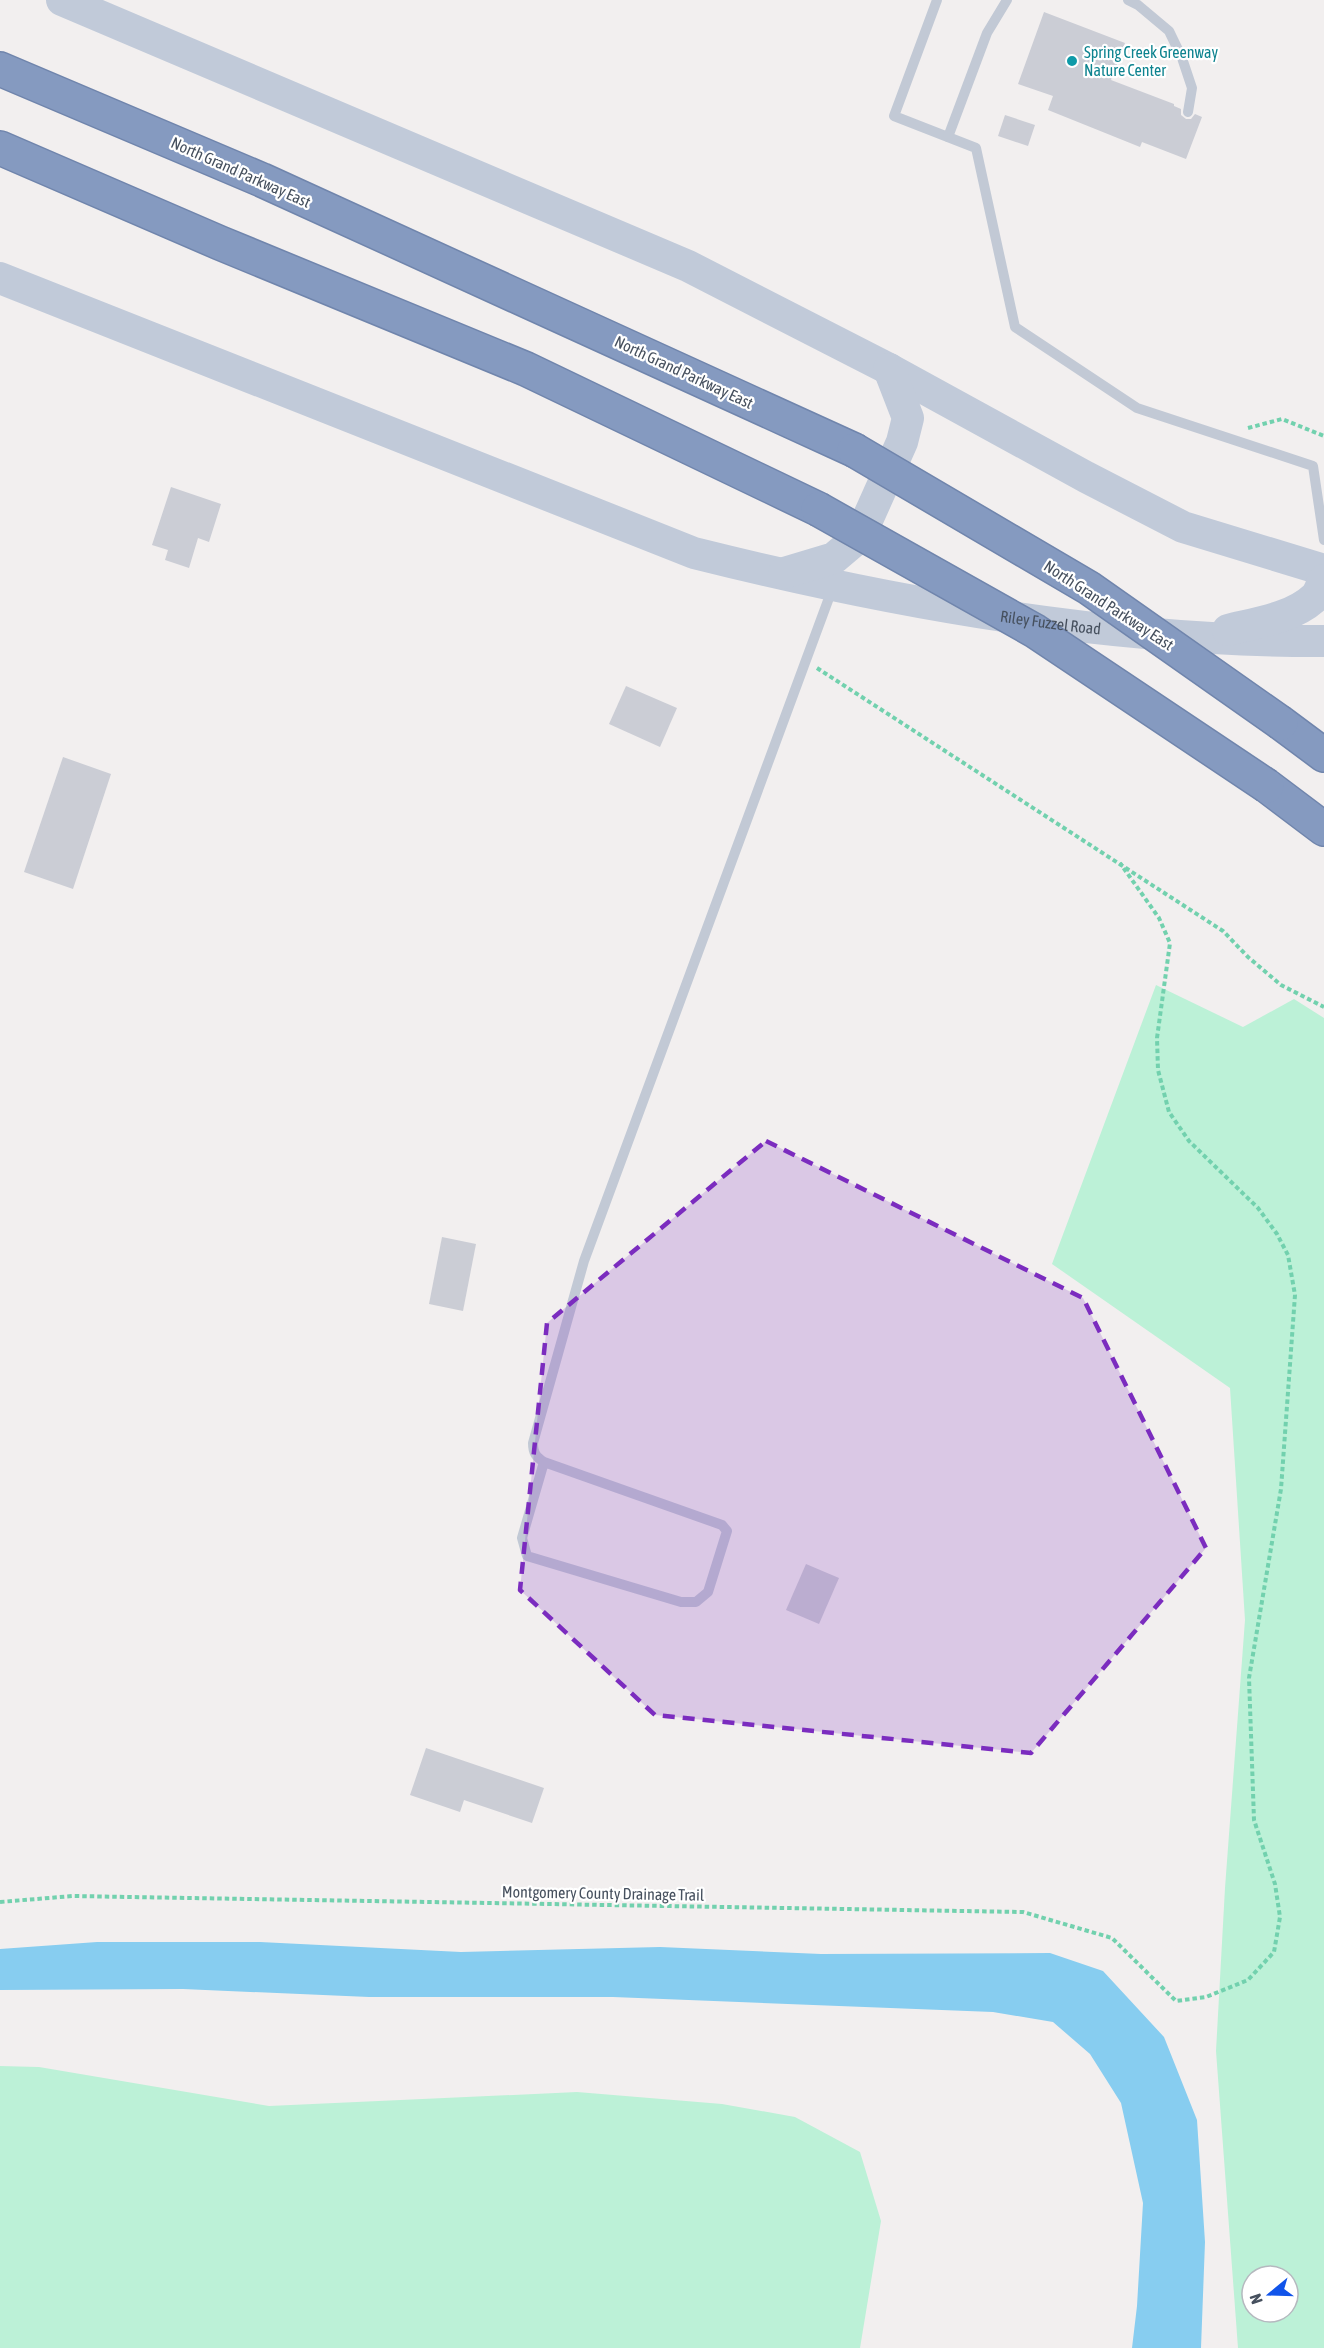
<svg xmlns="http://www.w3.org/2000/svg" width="1324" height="2348" font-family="'Asap Condensed',sans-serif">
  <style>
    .green { fill: #bcf1d7; fill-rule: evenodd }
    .water { fill: #87cdf0 }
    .building { fill: #cbcdd5 }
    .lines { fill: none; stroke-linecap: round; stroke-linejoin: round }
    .highway-casing { stroke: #7085ac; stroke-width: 36 }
    .path { stroke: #72d1ae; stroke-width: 4; stroke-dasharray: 4.5 3; stroke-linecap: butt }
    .lane { stroke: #c2c9d5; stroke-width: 10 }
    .secondary { stroke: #c1cad9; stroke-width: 32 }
    .highway { stroke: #859ac0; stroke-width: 33 }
    .highway-bridge-casing { stroke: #7085ac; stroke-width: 36; stroke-linecap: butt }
    .highway-bridge { stroke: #859ac0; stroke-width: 33 }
    .marked { fill: #7b2cbf; fill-opacity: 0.2; stroke: #7b2cbf; stroke-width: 4.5; stroke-dasharray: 12 8; stroke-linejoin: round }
    .culture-dot { fill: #0f9aa8; stroke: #fff; stroke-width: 2 }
    .labels { text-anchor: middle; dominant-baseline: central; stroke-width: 4.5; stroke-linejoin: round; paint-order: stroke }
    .culture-label { font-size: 16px; fill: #0d838f; stroke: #fff; text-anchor: start }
    .street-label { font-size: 16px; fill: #46505e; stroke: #fff }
  </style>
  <rect width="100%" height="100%" fill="#f2efef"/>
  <g class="green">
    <path d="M 1156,985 L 1243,1027 L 1294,999 L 1324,1018 L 1324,2348 L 1238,2348 L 1216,2051 L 1225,1888 L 1245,1620 L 1230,1388 L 1052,1264 ZM 1252,2276 L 1288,2276 L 1288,2312 L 1252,2312 Z"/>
    <polygon points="0,2066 39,2067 269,2106 577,2092 722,2104 795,2117 860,2152 881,2221 860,2348 0,2348"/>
  </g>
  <polygon class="water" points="97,1942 260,1942 461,1952 660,1947 821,1954 1050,1953 1103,1971 1164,2037 1197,2120 1205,2242 1201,2348 1132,2348 1137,2306 1143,2203 1121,2103 1090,2054 1053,2022 993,2012 613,1997 369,1997 183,1989 0,1990 0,1949"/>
  <g class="building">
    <polygon points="1044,12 1125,43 1111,80 1174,104 1174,106 1181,109 1181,115 1186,119 1191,119 1195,114 1202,117 1186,159 1142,142 1140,147 1048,110 1053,96 1018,84"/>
    <polygon points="1005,115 1035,125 1028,146 998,136"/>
    <polygon points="171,487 221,504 209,542 198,538 189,568 165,560 168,550 152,545"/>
    <polygon points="626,686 677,708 660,747 609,724"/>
    <polygon points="63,757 111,774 73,889 24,872"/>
    <polygon points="442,1237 476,1244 463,1311 429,1304"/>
    <polygon points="806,1564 839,1578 819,1624 786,1610"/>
    <polygon points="426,1748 544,1788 532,1823 464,1800 460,1812 410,1795"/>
  </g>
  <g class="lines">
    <g class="highway-casing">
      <g id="highway">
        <polyline points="0,69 262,180 854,450"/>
        <polyline points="0,148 220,243 526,369 818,509"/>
        <polyline points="1281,723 1324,755"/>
        <polyline points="1267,786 1324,829"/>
      </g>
    </g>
    <g class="path">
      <polyline points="1248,428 1282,419 1324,436"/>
      <polyline points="817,668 1223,931 1248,957 1281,985 1324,1007"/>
      <polyline points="0,1902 72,1896 1023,1912 1112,1938 1176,2001 1206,1997 1248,1980 1274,1952 1280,1917 1275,1884 1254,1820 1249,1678 1281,1489 1295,1295 1288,1255 1277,1234 1258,1208 1189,1141 1169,1112 1158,1070 1157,1038 1170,943 1159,918 1120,863"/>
    </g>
    <g class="lane">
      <polyline points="937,0 894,116 976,148 1015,327 1137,408 1313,466 1324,540"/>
      <polyline points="1128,0 1138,5 1169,31 1182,58 1192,88 1188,112"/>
      <polyline points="948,137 987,33 1007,0"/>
      <path d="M 544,1462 L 522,1538 L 527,1556 L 681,1602 L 696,1602 L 708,1592 L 727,1531 L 722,1525 L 544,1462 C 536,1457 533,1453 533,1443 L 584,1261 L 833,587"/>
    </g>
    <g class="secondary">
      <polyline points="62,0 688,266 889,369 1086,477 1183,527 1324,570"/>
      <path id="s1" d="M 0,278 L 694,553 C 898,604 1113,642 1324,641"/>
      <polyline points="784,573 834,558 860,536 902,442 908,418 889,369"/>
      <path d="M 1228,630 C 1256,623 1293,618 1315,597 C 1319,593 1321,586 1324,580"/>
    </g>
    <use href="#highway" class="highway"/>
    <g class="highway-bridge-casing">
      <g id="highway-bridge">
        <polyline points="854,450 1089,588 1281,723"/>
        <polyline points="818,509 1035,631 1267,786"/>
      </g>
    </g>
    <use href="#highway-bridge" class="highway-bridge"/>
  </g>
  <path class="marked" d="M 766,1141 L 1083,1298 L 1206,1548 L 1031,1753 L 655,1715 L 520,1590 L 547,1323 Z"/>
  <circle class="culture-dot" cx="1072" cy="61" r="6"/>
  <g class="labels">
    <g class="culture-label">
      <text x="1084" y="52">Spring Creek Greenway<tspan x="1084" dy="18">Nature Center</tspan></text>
    </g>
    <g class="street-label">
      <text transform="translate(241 172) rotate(24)">North Grand Parkway East</text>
      <text transform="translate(684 372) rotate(25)">North Grand Parkway East</text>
      <text transform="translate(1109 605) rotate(33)">North Grand Parkway East</text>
      <text stroke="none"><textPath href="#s1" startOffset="1110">Riley Fuzzel Road</textPath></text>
      <text transform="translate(603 1893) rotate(1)">Montgomery County Drainage Trail</text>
    </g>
  </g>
  <g transform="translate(1270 2294) rotate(251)"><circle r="28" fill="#ffffff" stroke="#b5b9bf" stroke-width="1.5"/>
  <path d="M0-4.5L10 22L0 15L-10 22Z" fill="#1154ea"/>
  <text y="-9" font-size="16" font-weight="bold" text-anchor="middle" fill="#46505e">N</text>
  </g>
</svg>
